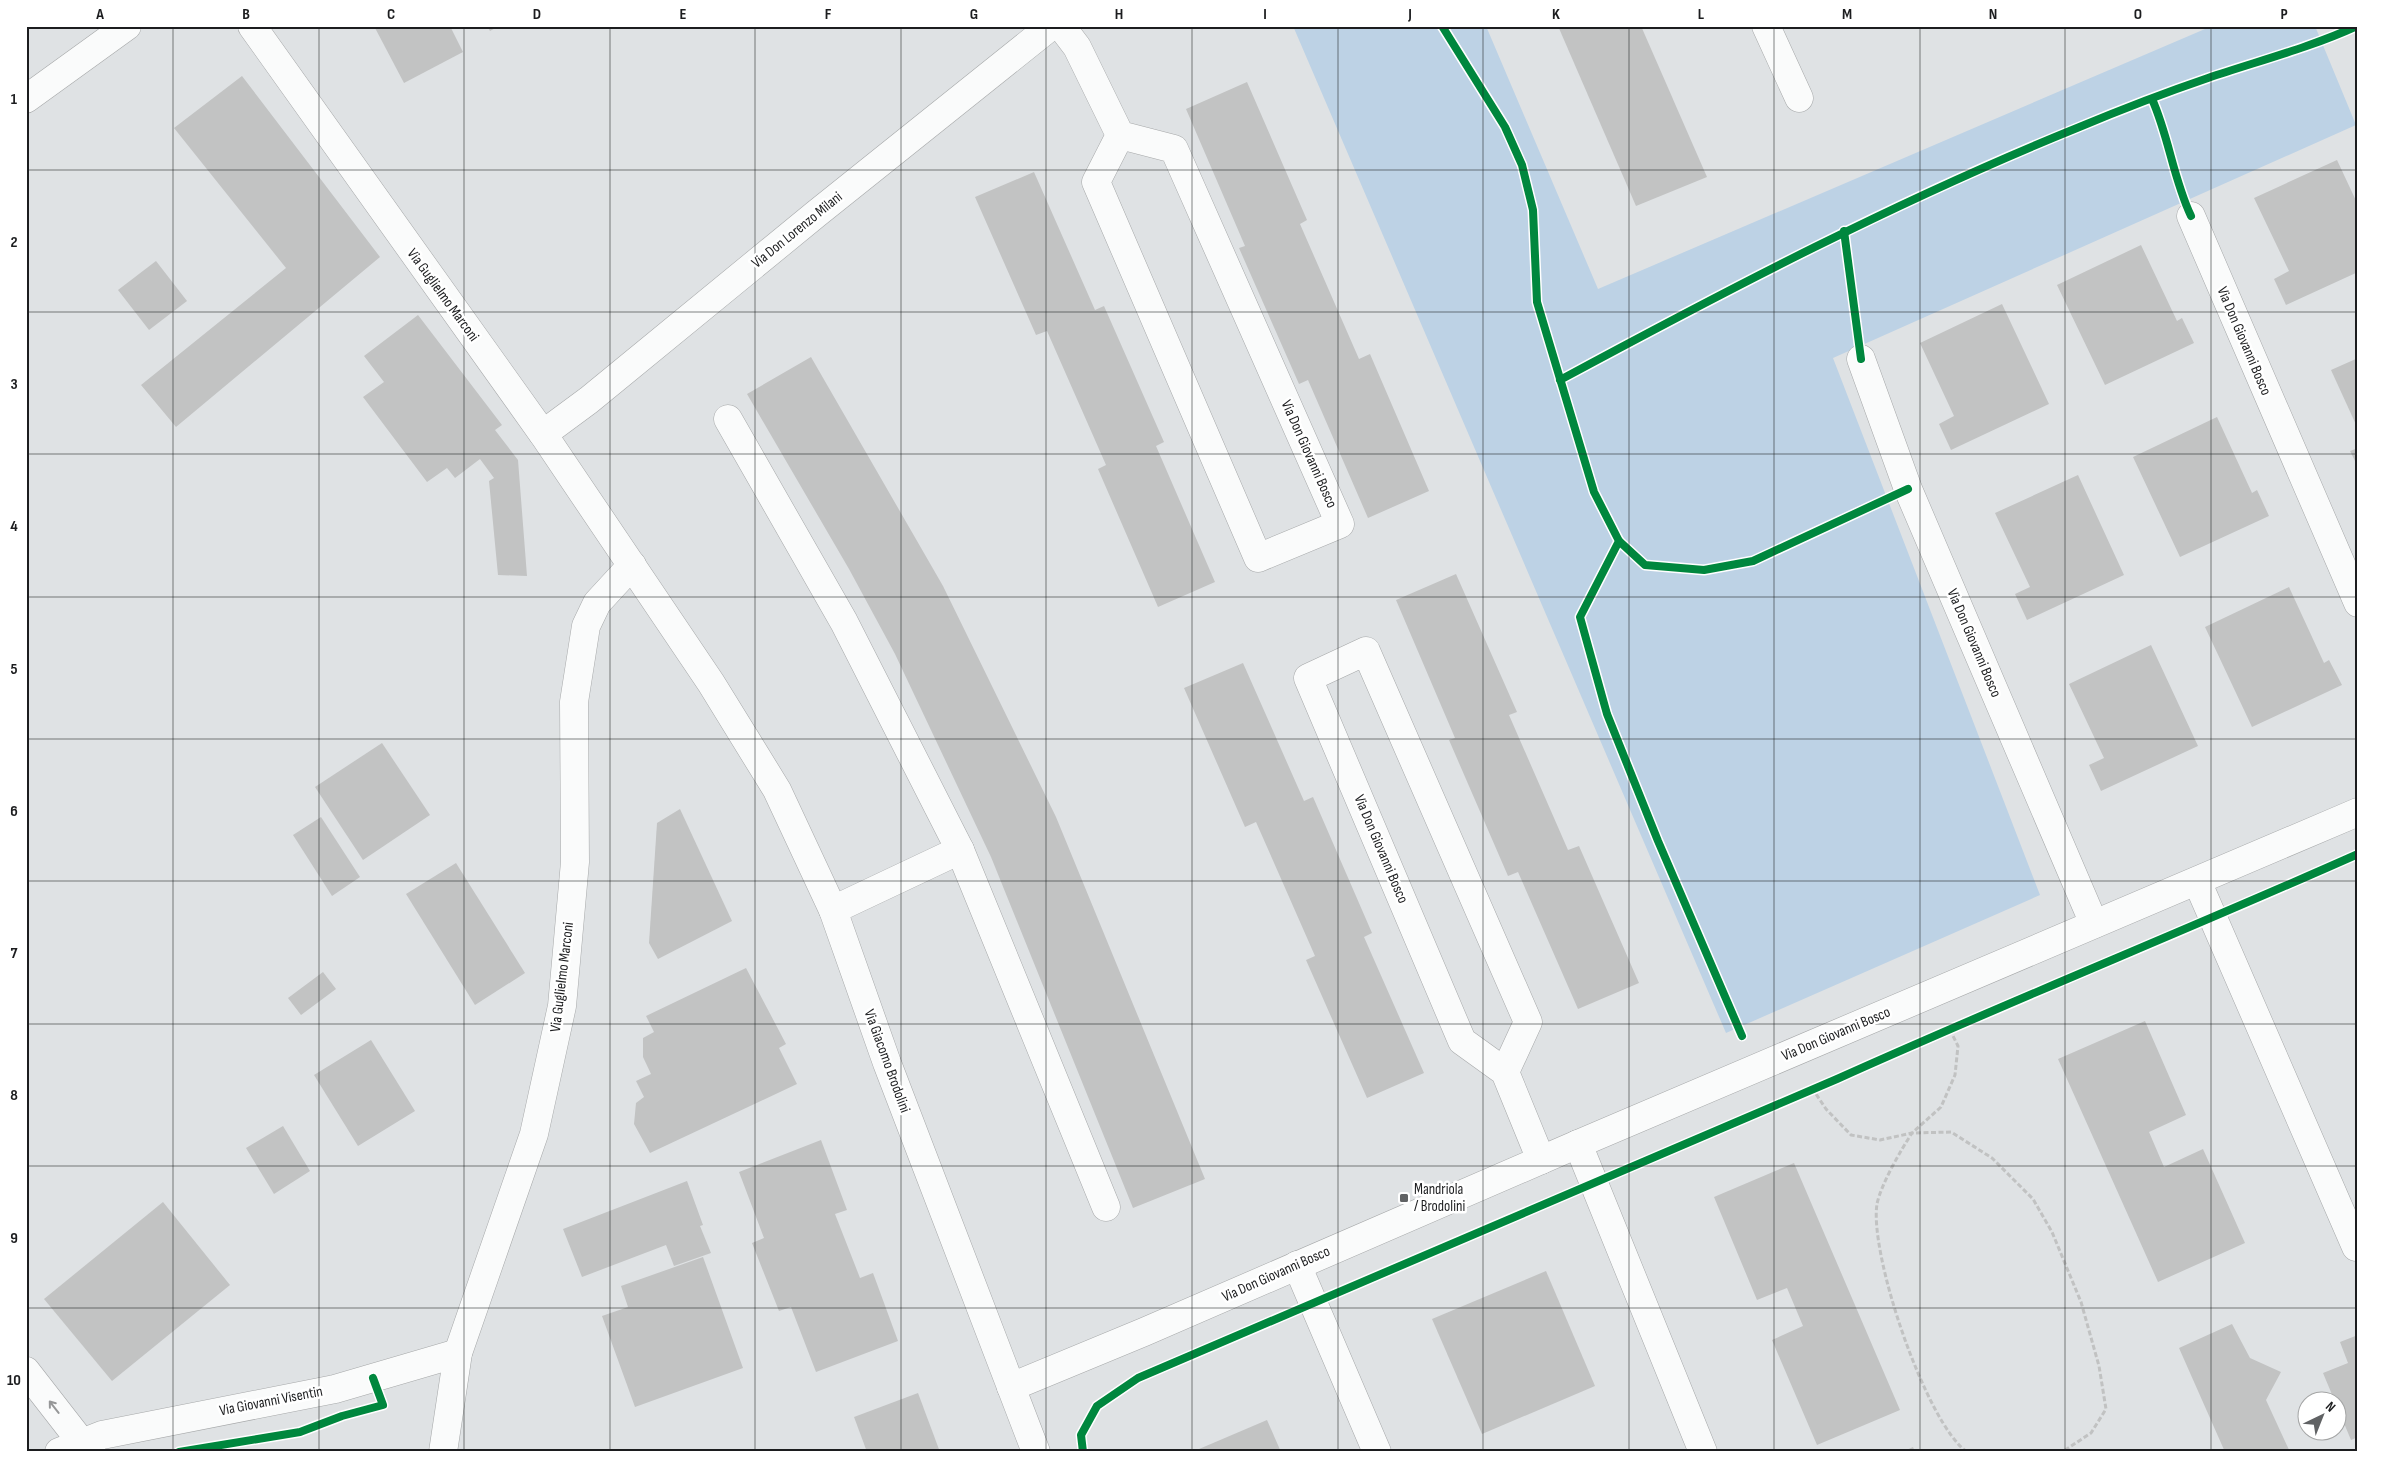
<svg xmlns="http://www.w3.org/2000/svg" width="2384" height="1478" font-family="'Sofia Sans Condensed',sans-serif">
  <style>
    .green { fill: #bdd2e5 }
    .building { fill: #c2c3c3 }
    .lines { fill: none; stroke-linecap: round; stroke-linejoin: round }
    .minor-casing { stroke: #a6a8a9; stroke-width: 29 }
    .path { stroke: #c1c2c2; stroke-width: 3; stroke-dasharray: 5 2.5; stroke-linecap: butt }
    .minor { stroke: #fafbfb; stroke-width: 28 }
    .cycleway-casing { stroke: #fff; stroke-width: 11 }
    .cycleway { stroke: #00873e; stroke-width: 8 }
    .oneway { stroke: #969798 }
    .grid { fill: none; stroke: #1c1d1f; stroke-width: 1; stroke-opacity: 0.55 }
    .poi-dot { fill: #606264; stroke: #fff; stroke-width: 2 }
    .labels { text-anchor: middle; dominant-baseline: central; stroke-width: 5; stroke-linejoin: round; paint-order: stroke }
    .street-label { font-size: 15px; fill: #1c1d1f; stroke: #fff }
    .poi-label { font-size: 15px; fill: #1c1d1f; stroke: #fff; text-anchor: start }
    .neatline { fill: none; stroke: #1c1d1f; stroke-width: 2 }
    .grid-label { font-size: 16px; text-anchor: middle; font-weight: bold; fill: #1c1d1f }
  </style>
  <rect width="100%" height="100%" fill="#dfe2e4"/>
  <polygon class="green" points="1293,26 1486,26 1598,289 2212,26 2315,26 2356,125 1833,358 2040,895 1726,1033"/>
  <g class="building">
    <polygon points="374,26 450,26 463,52 404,83"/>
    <polygon points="487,26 499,26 490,31"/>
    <polygon points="1558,26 1641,26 1707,177 1636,206"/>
    <polygon points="242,76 380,257 176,427 141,385 286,268 174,128"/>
    <polygon points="1247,82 1307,220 1300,224 1359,359 1370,354 1429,491 1368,518 1308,380 1299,384 1239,248 1245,246 1186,109"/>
    <polygon points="2337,160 2358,205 2358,272 2286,305 2274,279 2289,271 2254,198"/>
    <polygon points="1034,172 1095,310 1104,306 1164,442 1156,446 1215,582 1158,607 1098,469 1106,465 1047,331 1036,335 975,197"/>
    <polygon points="2141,245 2177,321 2182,318 2194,343 2105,385 2057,285"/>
    <polygon points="156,261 187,301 149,330 118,290"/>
    <polygon points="2002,304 2049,404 1951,450 1939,424 1954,416 1920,343"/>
    <polygon points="418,315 502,425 495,430 518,460 527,576 498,575 489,481 494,478 480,459 455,478 447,468 427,482 363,397 384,382 364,356"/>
    <polygon points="811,357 943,586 1056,817 1205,1179 1133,1208 991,857 895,654 849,569 747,394"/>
    <polygon points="2358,358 2358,429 2331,370"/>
    <polygon points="2217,417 2252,493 2257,490 2269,516 2180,557 2133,457"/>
    <polygon points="2358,448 2358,467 2350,451"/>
    <polygon points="2078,475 2124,575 2027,620 2015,594 2030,587 1995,513"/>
    <polygon points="1456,574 1517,712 1509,715 1568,850 1579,846 1639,983 1578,1009 1518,872 1508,876 1449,740 1455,738 1396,600"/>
    <polygon points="2289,587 2324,663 2329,660 2342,685 2252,727 2205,627"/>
    <polygon points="2151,645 2198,746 2101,791 2089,765 2104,758 2069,684"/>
    <polygon points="1243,663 1304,801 1313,797 1372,933 1364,937 1424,1073 1367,1098 1306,960 1315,956 1256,822 1245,827 1184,688"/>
    <polygon points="382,743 430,815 363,860 315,787"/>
    <polygon points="680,809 732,921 658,959 649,943 657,823"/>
    <polygon points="321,817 360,877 332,896 293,835"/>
    <polygon points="456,863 525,973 475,1005 406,894"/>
    <polygon points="746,968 786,1044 779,1048 797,1084 650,1153 634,1124 636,1103 644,1097 636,1081 651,1074 643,1057 643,1038 654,1032 646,1016"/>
    <polygon points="323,972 336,989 301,1015 288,998"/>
    <polygon points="2145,1021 2186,1115 2149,1132 2164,1167 2203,1149 2245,1243 2158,1282 2058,1059"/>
    <polygon points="371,1040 415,1111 358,1146 314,1075"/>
    <polygon points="283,1126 310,1171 274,1194 246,1148"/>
    <polygon points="821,1140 847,1210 835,1214 860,1278 873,1273 898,1341 816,1372 791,1307 779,1311 752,1243 764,1238 739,1172"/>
    <polygon points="1794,1163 1900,1410 1817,1445 1772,1340 1803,1326 1787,1288 1757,1300 1714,1197"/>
    <polygon points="687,1181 703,1225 700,1226 711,1253 674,1266 666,1245 582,1277 563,1229"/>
    <polygon points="163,1202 230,1285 112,1381 44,1299"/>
    <polygon points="703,1257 743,1368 635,1407 602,1316 628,1307 621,1286"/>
    <polygon points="1546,1271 1595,1386 1482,1434 1432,1319"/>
    <polygon points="2232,1324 2250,1358 2281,1372 2266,1400 2290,1452 2225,1452 2179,1348"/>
    <polygon points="2358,1335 2358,1437 2351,1440 2323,1373 2348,1363 2340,1342"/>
    <polygon points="918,1393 940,1452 867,1452 854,1417"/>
    <polygon points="1267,1420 1281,1452 1192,1452"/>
    <polygon points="1913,1447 1915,1452 1902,1452"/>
  </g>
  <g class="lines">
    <g class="minor-casing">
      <g id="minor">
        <polyline points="252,26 543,434 711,683 777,790 833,910 887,1063 1036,1452"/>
        <polyline points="1061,26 1077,47 1120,135 1174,149 1340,524 1258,558 1096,182 1120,135"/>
        <polyline points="1766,26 1799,98"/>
        <polyline points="26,99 127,26"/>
        <polyline points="2191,216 2358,603"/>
        <polyline points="1861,359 1908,489 2094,924"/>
        <polyline points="728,419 844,622 960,850 1106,1207"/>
        <polyline points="543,434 589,400 816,214 1051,26"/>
        <polyline points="2197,881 2356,1247"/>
        <polyline points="833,910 960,850"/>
        <polyline points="1505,1072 1462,1041 1308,678 1366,651 1528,1022 1505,1072 1541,1160"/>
        <polyline points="1578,1144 1703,1452"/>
        <polyline points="1297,1265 1377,1452"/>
        <polyline points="26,1371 82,1443"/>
        <polyline points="1011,1387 1144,1332 1578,1144 2358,812"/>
        <polyline points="59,1452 102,1435 335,1389 458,1353"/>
        <polyline points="443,1452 458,1353 534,1134 562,1006 575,862 574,702 586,626 597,603 632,565"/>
      </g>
    </g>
    <g class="path">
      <polyline points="1812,1088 1826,1109 1851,1135 1880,1140 1912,1133 1941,1107 1955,1075 1958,1046 1949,1028"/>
      <path d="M 1967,1452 C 1926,1423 1869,1254 1877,1204 C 1881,1184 1901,1150 1912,1133 L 1951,1132 L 1992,1158 L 2033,1199 L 2052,1232 L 2081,1302 L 2099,1366 L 2106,1409 L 2091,1433 L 2062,1452"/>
    </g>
    <use href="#minor" class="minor"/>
    <g class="cycleway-casing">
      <g id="cycleway">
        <polyline points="1442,26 1505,127 1522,165 1533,210 1537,302 1594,492 1619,541 1580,617 1607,714 1658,841 1742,1036"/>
        <path d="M 2152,99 C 2169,137 2173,178 2191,216"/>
        <polyline points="1844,231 1861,359"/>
        <path d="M 1560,380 C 1729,289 1899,200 2077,128 C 2120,110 2164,93 2208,78 C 2258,61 2309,48 2357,26"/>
        <polyline points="1619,541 1645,565 1704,570 1753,561 1908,489"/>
        <polyline points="179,1452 300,1432 342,1416 383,1405 373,1378"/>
        <path d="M 1083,1452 L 1081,1435 L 1097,1406 L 1138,1378 L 1837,1079 C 2010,1001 2185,931 2358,854"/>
      </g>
    </g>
    <use href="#cycleway" class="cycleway"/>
  </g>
  <defs><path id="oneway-shaft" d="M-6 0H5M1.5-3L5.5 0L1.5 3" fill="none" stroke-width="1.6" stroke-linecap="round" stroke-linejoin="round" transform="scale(1.25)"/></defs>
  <use class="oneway" href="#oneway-shaft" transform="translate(54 1407) rotate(-128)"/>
  <path class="grid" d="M 173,26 L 173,1452M 319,26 L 319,1452M 464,26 L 464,1452M 610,26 L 610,1452M 755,26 L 755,1452M 901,26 L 901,1452M 1046,26 L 1046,1452M 1192,26 L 1192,1452M 1338,26 L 1338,1452M 1483,26 L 1483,1452M 1629,26 L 1629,1452M 1774,26 L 1774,1452M 1920,26 L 1920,1452M 2065,26 L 2065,1452M 2211,26 L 2211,1452M 26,170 L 2358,170M 26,312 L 2358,312M 26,454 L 2358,454M 26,597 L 2358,597M 26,739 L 2358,739M 26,881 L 2358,881M 26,1024 L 2358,1024M 26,1166 L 2358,1166M 26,1308 L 2358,1308"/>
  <rect class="poi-dot" x="1399" y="1193" width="10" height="10" rx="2.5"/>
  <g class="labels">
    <g class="street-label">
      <text transform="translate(797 230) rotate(-39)">Via Don Lorenzo Milani</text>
      <text transform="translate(443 295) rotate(54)">Via Guglielmo Marconi</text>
      <text transform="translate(2244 341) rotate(67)">Via Don Giovanni Bosco</text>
      <text transform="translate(1309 454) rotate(66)">Via Don Giovanni Bosco</text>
      <text transform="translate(1974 643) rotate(67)">Via Don Giovanni Bosco</text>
      <text transform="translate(1381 849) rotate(67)">Via Don Giovanni Bosco</text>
      <text transform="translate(562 977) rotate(-83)">Via Guglielmo Marconi</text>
      <text transform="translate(1836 1034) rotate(-23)">Via Don Giovanni Bosco</text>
      <text transform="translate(887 1061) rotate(70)">Via Giacomo Brodolini</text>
      <text transform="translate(1276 1274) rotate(-24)">Via Don Giovanni Bosco</text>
      <text transform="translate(271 1401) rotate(-11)">Via Giovanni Visentin</text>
    </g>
    <g class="poi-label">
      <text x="1414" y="1189">Mandriola<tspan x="1414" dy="17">/ Brodolini</tspan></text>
    </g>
  </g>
  <rect width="2384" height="1478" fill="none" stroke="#ffffff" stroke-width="55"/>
  <g transform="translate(2322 1416) rotate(43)"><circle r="24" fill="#ffffff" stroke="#a4a5a5"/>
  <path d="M0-4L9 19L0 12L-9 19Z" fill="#606264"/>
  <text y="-8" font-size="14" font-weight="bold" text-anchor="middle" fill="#1c1d1f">N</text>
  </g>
  <rect x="28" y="28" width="2328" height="1422" class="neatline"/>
  <g class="grid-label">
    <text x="100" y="19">A</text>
    <text x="246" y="19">B</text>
    <text x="391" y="19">C</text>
    <text x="537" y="19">D</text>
    <text x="683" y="19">E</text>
    <text x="828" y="19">F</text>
    <text x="974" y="19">G</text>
    <text x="1119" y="19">H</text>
    <text x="1265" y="19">I</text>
    <text x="1410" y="19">J</text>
    <text x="1556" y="19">K</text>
    <text x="1701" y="19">L</text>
    <text x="1847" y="19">M</text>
    <text x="1993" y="19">N</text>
    <text x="2138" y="19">O</text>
    <text x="2284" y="19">P</text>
    <text x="14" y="104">1</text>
    <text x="14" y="247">2</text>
    <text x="14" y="389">3</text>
    <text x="14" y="531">4</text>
    <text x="14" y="674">5</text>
    <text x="14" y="816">6</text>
    <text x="14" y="958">7</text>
    <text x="14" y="1100">8</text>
    <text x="14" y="1243">9</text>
    <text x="14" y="1385">10</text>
  </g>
</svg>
